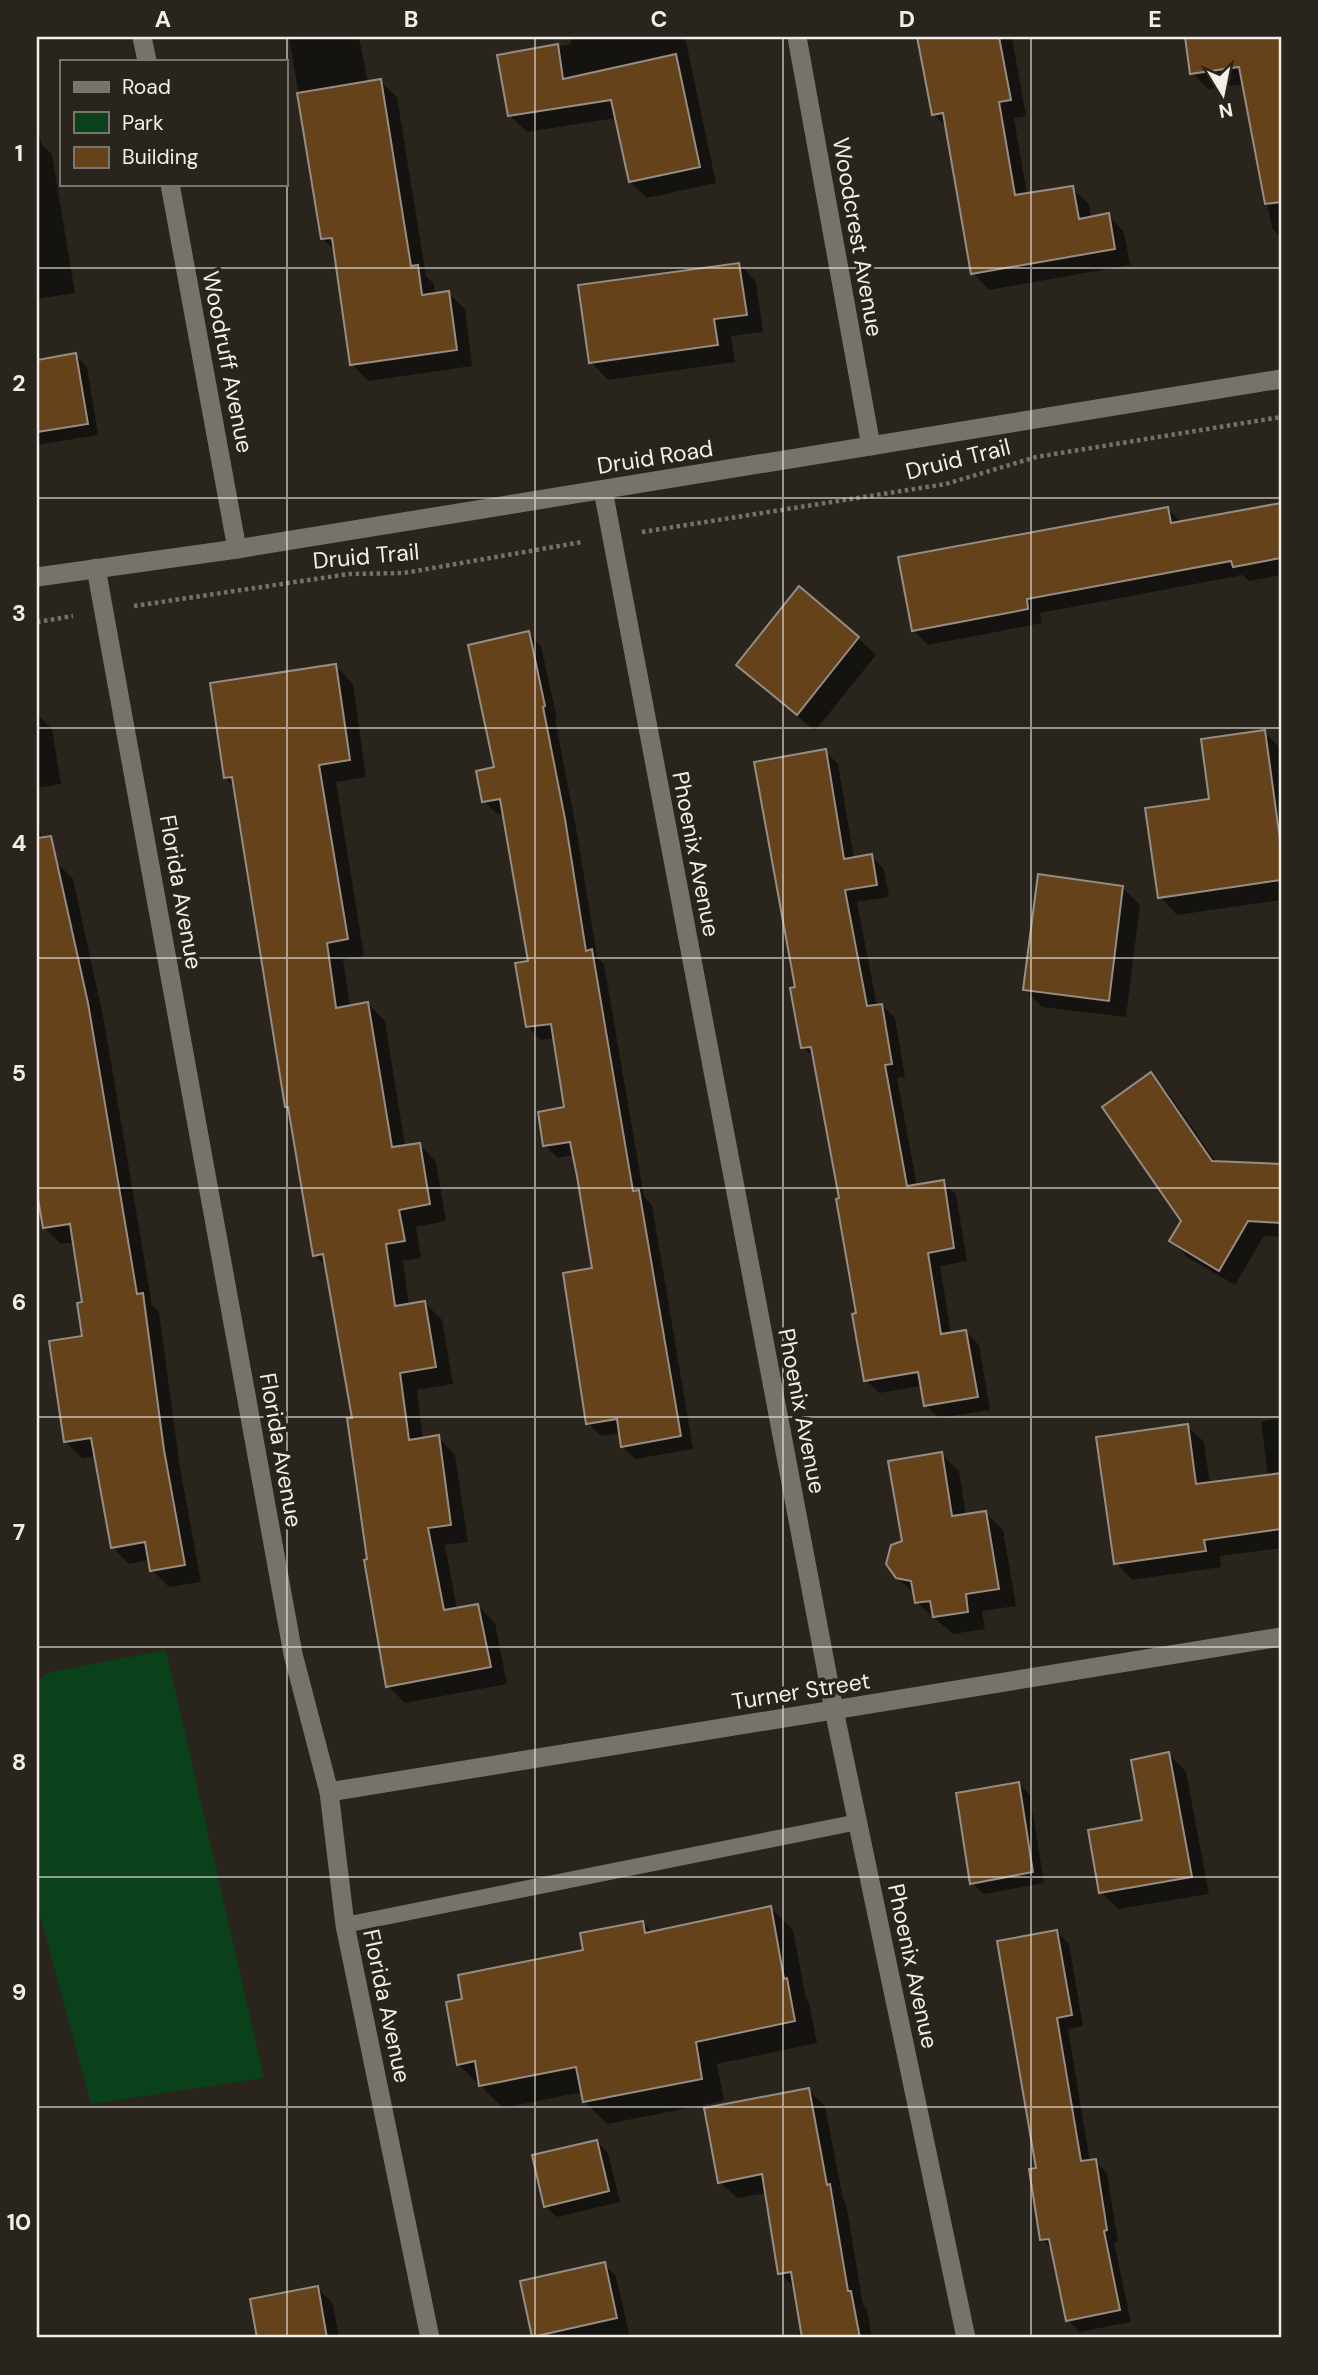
<svg xmlns="http://www.w3.org/2000/svg" width="1318" height="2375" font-family="'DM Sans',sans-serif">
  <style>
    .green { fill: #0a411a }
    .shadow { fill: #0007 }
    .building { fill: #66421a; stroke: #958d85; stroke-width: 2 }
    .lines { fill: none; stroke-linecap: round; stroke-linejoin: round }
    .path { stroke: #75726b; stroke-width: 4.5; stroke-dasharray: 3.5 3.5; stroke-linecap: butt }
    .service { stroke: #78736a; stroke-width: 16 }
    .minor { stroke: #78736a; stroke-width: 19 }
    .tertiary { stroke: #78736a; stroke-width: 19 }
    .grid { fill: none; stroke: #f2efea; stroke-width: 2; stroke-opacity: 0.55 }
    .labels { text-anchor: middle; dominant-baseline: central; stroke-width: 7; stroke-linejoin: round; paint-order: stroke }
    .street-label { font-size: 23px; fill: #f2efea; stroke: #29251d }
    .neatline { fill: none; stroke: #f2efea; stroke-width: 2.5 }
    .grid-label { font-size: 23px; text-anchor: middle; font-weight: bold; fill: #f2efea }
  </style>
  <rect width="100%" height="100%" fill="#29251d"/>
  <polygon class="green" points="166,1650 264,2078 91,2104 37,1904 37,1683 47,1673"/>
  <g class="shadow">
    <polygon points="289,37 359,37 368,83 380,81 397,97 426,276 434,284 435,295 448,293 465,309 472,366 368,381 352,364 336,252 323,239"/>
    <polygon points="570,37 685,37 716,183 647,198 630,182 616,118 527,132 510,116 500,56 571,44"/>
    <polygon points="919,37 1012,38 1026,116 1014,118 1027,194 1072,188 1089,204 1091,218 1108,215 1124,232 1130,265 989,290 973,273 947,128 934,114"/>
    <polygon points="1187,37 1281,37 1281,238 1272,228 1244,84 1208,89 1192,73"/>
    <polygon points="37,120 41,143 52,155 75,293 37,299"/>
    <polygon points="739,264 756,282 763,332 731,336 735,362 608,380 591,362"/>
    <polygon points="75,355 87,367 98,435 37,445 37,362"/>
    <polygon points="1281,504 1281,575 1249,581 1243,575 1040,613 1042,623 928,645 914,631 1168,509 1182,523"/>
    <polygon points="528,633 541,646 557,719 555,719 577,833 597,957 604,964 644,1197 652,1205 693,1449 635,1459 622,1446 621,1433 601,1436 588,1423 594,1269 574,1155 558,1158 545,1146 566,1109 555,1038 541,1040 528,1027 530,962 504,813 497,814 484,801 496,768"/>
    <polygon points="858,638 876,655 815,731 756,682 738,664"/>
    <polygon points="336,666 353,684 366,777 336,782 364,956 343,960 350,1007 368,1004 385,1021 405,1146 419,1144 436,1162 446,1221 416,1227 421,1258 403,1261 409,1305 425,1303 442,1320 453,1384 417,1390 423,1439 438,1437 455,1455 468,1542 445,1545 457,1610 477,1605 495,1623 507,1684 405,1703 388,1686 369,1561 354,1419 327,1268 315,1255 290,1110 287,1107 235,787 225,778"/>
    <polygon points="37,714 52,729 61,784 37,788"/>
    <polygon points="1264,732 1281,749 1281,900 1177,915 1160,897 1211,801"/>
    <polygon points="825,751 838,764 854,859 871,856 884,869 889,897 857,902 877,1006 882,1005 895,1018 905,1077 897,1078 917,1187 943,1182 956,1195 967,1261 940,1266 951,1334 966,1332 979,1345 990,1410 939,1418 925,1405 922,1386 879,1393 866,1380 841,1199 815,1060 803,1047 797,989"/>
    <polygon points="37,813 47,864 56,862 73,879 104,1021 152,1305 159,1312 180,1468 201,1582 169,1587 152,1570 150,1560 129,1564 112,1547 96,1456 82,1458 65,1441 84,1338 84,1303 75,1242 61,1244 44,1228 37,1182"/>
    <polygon points="1122,887 1140,905 1126,1017 1042,1007 1025,989"/>
    <polygon points="1151,1075 1166,1090 1217,1163 1281,1166 1281,1237 1264,1236 1235,1285 1187,1257 1172,1241 1183,1221"/>
    <polygon points="1281,1418 1281,1548 1220,1556 1221,1567 1132,1580 1116,1563 1187,1426 1204,1442 1210,1484 1268,1476 1261,1422"/>
    <polygon points="941,1454 959,1471 966,1515 985,1512 1003,1530 1016,1606 982,1611 985,1629 953,1634 916,1602 915,1595 897,1577 904,1542"/>
    <polygon points="1169,1754 1186,1772 1209,1894 1118,1909 1101,1892 1144,1821"/>
    <polygon points="1018,1783 1030,1795 1044,1883 984,1894 972,1883"/>
    <polygon points="771,1908 793,1930 806,1999 809,2003 817,2043 717,2064 724,2101 607,2124 584,2101 582,2092 503,2108 458,2064 464,2001 585,1951 642,1922 653,1933"/>
    <polygon points="1057,1932 1069,1944 1083,2026 1068,2029 1090,2162 1095,2161 1107,2173 1118,2242 1114,2242 1131,2322 1079,2332 1068,2320 1053,2251 1042,2239 1038,2169"/>
    <polygon points="808,2090 825,2106 843,2199 846,2203 863,2305 867,2309 872,2338 776,2338 803,2333 795,2289 780,2273 767,2193 737,2198 720,2182"/>
    <polygon points="597,2142 608,2153 620,2202 557,2217 545,2206"/>
    <polygon points="604,2264 616,2276 630,2338 534,2338 522,2282"/>
    <polygon points="318,2288 333,2304 339,2338 258,2338 252,2300"/>
  </g>
  <g class="building">
    <polygon points="917,37 999,37 1011,100 999,102 1015,195 1073,186 1079,219 1109,213 1115,249 971,274 943,113 932,115"/>
    <polygon points="1185,37 1281,37 1281,202 1265,204 1239,67 1190,74"/>
    <polygon points="558,44 563,79 676,54 700,167 629,182 611,100 508,116 497,55"/>
    <polygon points="381,79 411,266 418,265 422,295 449,291 457,350 350,365 332,238 321,239 297,93"/>
    <polygon points="739,263 747,315 714,319 718,345 589,363 578,285"/>
    <polygon points="76,353 88,424 37,432 37,360"/>
    <polygon points="1281,503 1281,558 1233,567 1231,561 1027,599 1028,609 912,631 898,557 1168,507 1171,523"/>
    <polygon points="799,586 859,637 797,715 736,665"/>
    <polygon points="529,631 545,706 543,707 565,819 586,951 592,949 633,1191 639,1190 681,1436 621,1447 617,1419 586,1424 563,1273 592,1268 577,1176 570,1142 543,1146 538,1112 564,1107 551,1024 526,1027 515,963 528,961 500,799 482,802 476,771 494,767 468,645"/>
    <polygon points="336,664 350,760 319,765 348,939 327,943 336,1008 368,1002 392,1147 420,1143 430,1204 399,1210 405,1241 386,1244 395,1306 425,1301 436,1367 400,1373 409,1440 439,1435 451,1525 428,1528 444,1610 478,1604 491,1667 386,1687 364,1560 367,1559 347,1418 352,1418 323,1254 313,1256 288,1107 285,1107 232,777 224,778 210,683"/>
    <polygon points="1265,730 1281,847 1281,880 1158,898 1145,808 1209,799 1201,739"/>
    <polygon points="826,749 844,859 872,854 877,885 845,890 867,1006 882,1004 892,1064 885,1065 907,1186 944,1180 954,1248 928,1253 941,1334 966,1330 978,1397 924,1406 918,1372 864,1381 852,1314 856,1313 836,1199 839,1198 811,1047 801,1048 790,988 795,987 754,762"/>
    <polygon points="51,836 88,1003 137,1294 143,1293 164,1450 185,1565 150,1571 145,1542 111,1548 91,1438 64,1442 49,1341 82,1336 77,1303 82,1302 70,1224 43,1228 37,1193 37,838"/>
    <polygon points="1038,874 1123,886 1109,1001 1023,990"/>
    <polygon points="1151,1072 1212,1161 1281,1164 1281,1223 1248,1221 1219,1271 1169,1241 1181,1221 1102,1107"/>
    <polygon points="1188,1424 1196,1484 1281,1473 1281,1529 1204,1540 1206,1551 1114,1564 1096,1437"/>
    <polygon points="942,1452 952,1516 986,1511 999,1589 966,1594 968,1612 933,1617 930,1601 915,1603 911,1581 896,1578 886,1564 891,1545 902,1541 888,1461"/>
    <polygon points="1169,1752 1192,1877 1099,1893 1088,1830 1142,1820 1131,1760"/>
    <polygon points="1019,1782 1033,1872 970,1884 956,1793"/>
    <polygon points="771,1906 784,1979 787,1978 795,2021 696,2042 702,2079 583,2102 576,2067 479,2086 475,2061 457,2065 446,2002 462,1999 458,1975 583,1950 580,1933 643,1921 645,1933"/>
    <polygon points="1057,1930 1072,2015 1057,2018 1081,2161 1096,2159 1107,2230 1104,2231 1120,2310 1066,2321 1049,2239 1040,2240 1029,2169 1036,2168 997,1941"/>
    <polygon points="809,2088 827,2185 830,2184 848,2291 851,2291 860,2338 802,2338 791,2272 778,2274 762,2174 718,2183 704,2108"/>
    <polygon points="597,2140 609,2191 544,2207 532,2155"/>
    <polygon points="605,2262 617,2318 532,2337 520,2281"/>
    <polygon points="318,2286 327,2338 257,2338 250,2299"/>
  </g>
  <g class="lines">
    <g class="path">
      <polyline points="642,532 946,484 1036,457 1281,417"/>
      <polyline points="134,606 349,574 404,573 582,542"/>
      <polyline points="37,622 73,616"/>
    </g>
    <polyline class="service" points="345,1925 858,1822"/>
    <g class="minor">
      <polyline points="142,37 147,61"/>
      <polyline points="797,37 871,446"/>
      <polyline points="170,184 237,549"/>
      <polyline points="603,490 834,1710 966,2338"/>
      <polyline points="96,568 293,1654 329,1792 345,1925 430,2338"/>
      <polyline points="329,1792 1281,1637"/>
    </g>
    <polyline class="tertiary" points="37,577 237,549 1281,379"/>
  </g>
  <path class="grid" d="M 287,37 L 287,2338M 535,37 L 535,2338M 783,37 L 783,2338M 1031,37 L 1031,2338M 37,268 L 1281,268M 37,498 L 1281,498M 37,728 L 1281,728M 37,958 L 1281,958M 37,1188 L 1281,1188M 37,1417 L 1281,1417M 37,1647 L 1281,1647M 37,1877 L 1281,1877M 37,2107 L 1281,2107"/>
  <g class="labels">
    <g class="street-label">
      <text transform="translate(858 237) rotate(80)">Woodcrest Avenue</text>
      <text transform="translate(228 362) rotate(79)">Woodruff Avenue</text>
      <text transform="translate(655 457) rotate(-9)">Druid Road</text>
      <text transform="translate(958 459) rotate(-14)">Druid Trail</text>
      <text transform="translate(366 556) rotate(-5)">Druid Trail</text>
      <text transform="translate(696 854) rotate(79)">Phoenix Avenue</text>
      <text transform="translate(181 892) rotate(80)">Florida Avenue</text>
      <text transform="translate(802 1411) rotate(79)">Phoenix Avenue</text>
      <text transform="translate(281 1450) rotate(80)">Florida Avenue</text>
      <text transform="translate(801 1691) rotate(-9)">Turner Street</text>
      <text transform="translate(913 1966) rotate(78)">Phoenix Avenue</text>
      <text transform="translate(387 2006) rotate(78)">Florida Avenue</text>
    </g>
  </g>
  <rect width="1318" height="2375" fill="none" stroke="#29251d" stroke-width="77"/>
  <rect x="60" y="60" width="228" height="126" fill="#29251d" stroke="#79766f" stroke-width="2"/>
  <rect x="74" y="82" width="35" height="10" fill="#78736a" stroke="#79766f" stroke-width="2"/>
  <text x="122" y="94" font-size="21" fill="#f2efea">Road</text>
  <rect x="74" y="112" width="35" height="21" fill="#0a411a" stroke="#79766f" stroke-width="2"/>
  <text x="122" y="130" font-size="21" fill="#f2efea">Park</text>
  <rect x="74" y="147" width="35" height="21" fill="#66421a" stroke="#79766f" stroke-width="2"/>
  <text x="122" y="164" font-size="21" fill="#f2efea">Building</text>
  <g transform="translate(1223 94) rotate(170)" stroke="#29251d" stroke-width="5" paint-order="stroke">
  <path d="M0-5L12 26L0 18L-12 26Z" fill="#f2efea"/>
  <text y="-10" font-size="19" font-weight="bold" text-anchor="middle" fill="#f2efea">N</text>
  </g>
  <rect x="38" y="38" width="1242" height="2298" class="neatline"/>
  <g class="grid-label">
    <text x="163" y="27">A</text>
    <text x="411" y="27">B</text>
    <text x="659" y="27">C</text>
    <text x="907" y="27">D</text>
    <text x="1155" y="27">E</text>
    <text x="19" y="161">1</text>
    <text x="19" y="391">2</text>
    <text x="19" y="621">3</text>
    <text x="19" y="851">4</text>
    <text x="19" y="1081">5</text>
    <text x="19" y="1310">6</text>
    <text x="19" y="1540">7</text>
    <text x="19" y="1770">8</text>
    <text x="19" y="2000">9</text>
    <text x="19" y="2230">10</text>
  </g>
</svg>
